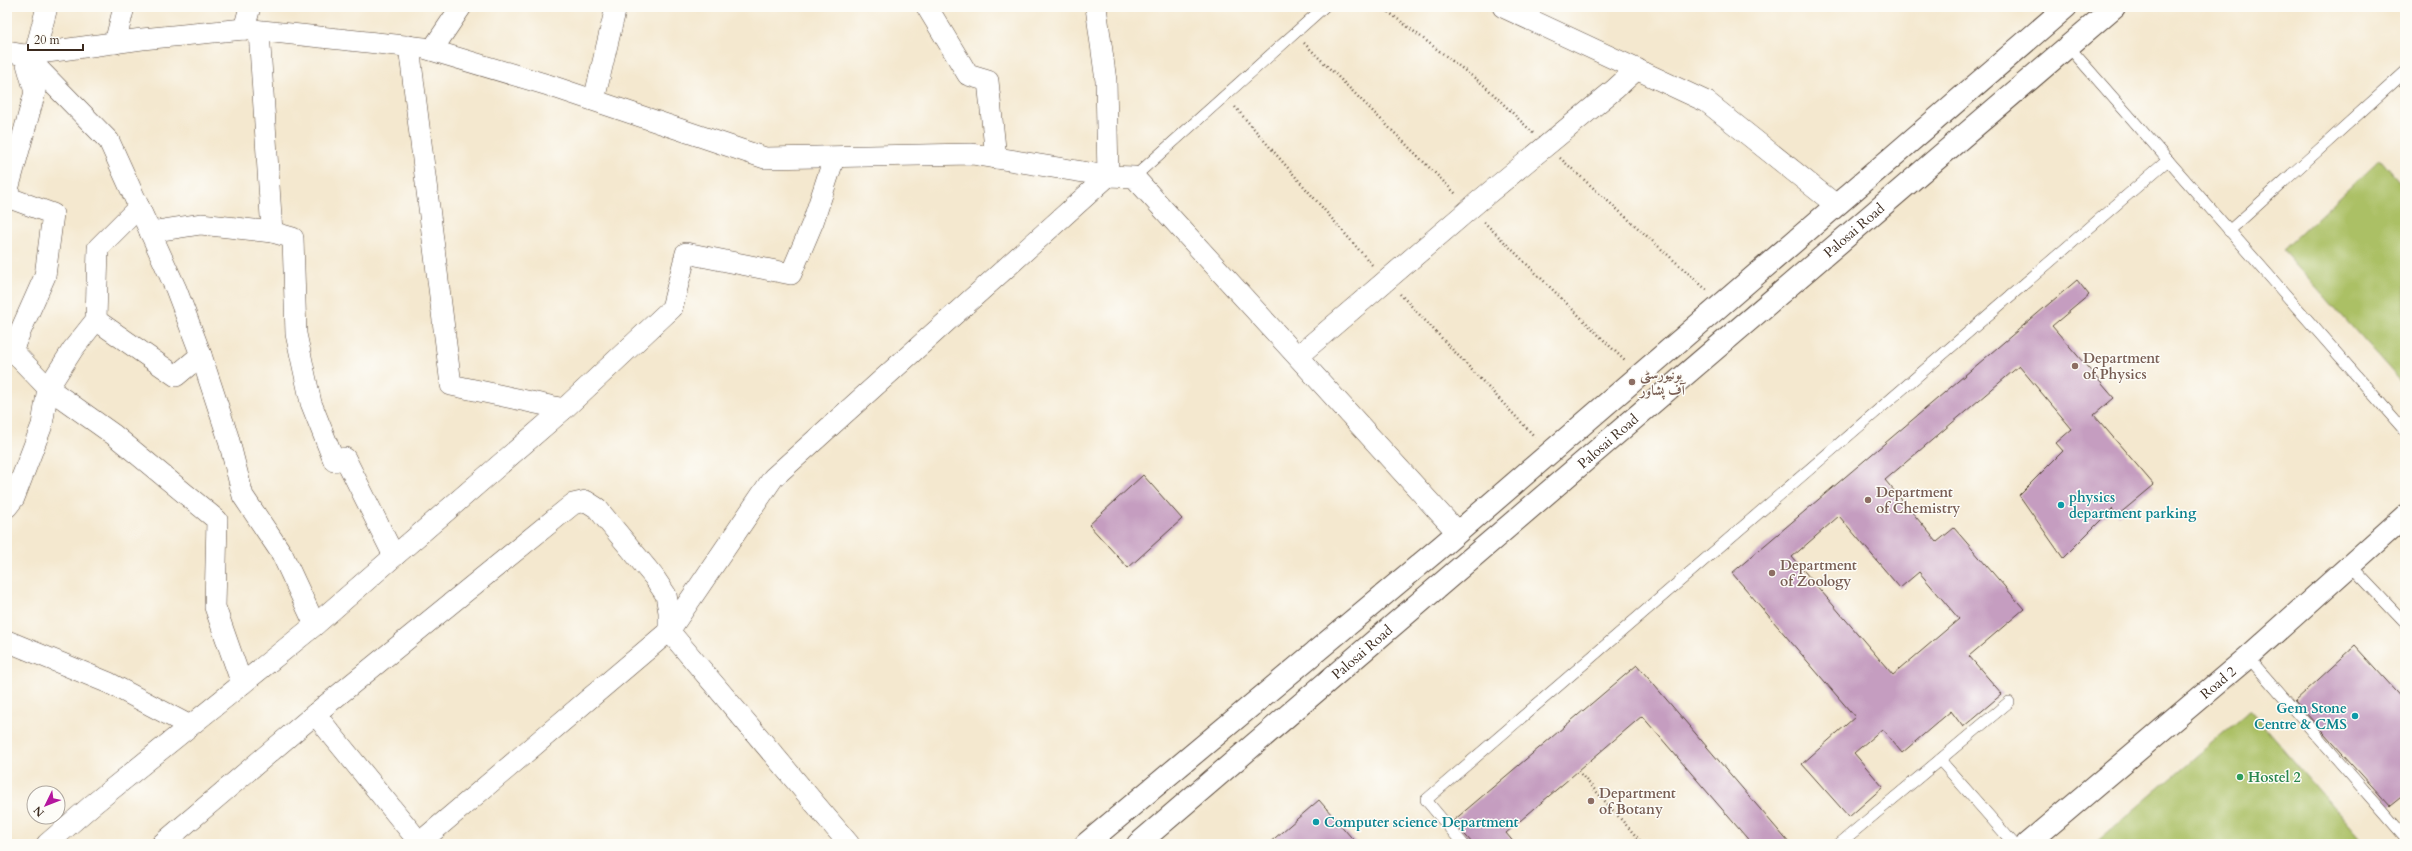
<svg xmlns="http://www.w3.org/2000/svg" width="2412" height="851" font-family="Cardo,Amiri,serif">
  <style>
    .green { fill: #abc065; stroke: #737542 }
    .building { fill: #c59dc0; fill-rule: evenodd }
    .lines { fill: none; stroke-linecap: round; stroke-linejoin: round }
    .lane-casing { stroke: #574639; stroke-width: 12 }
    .street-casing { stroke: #574639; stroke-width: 22 }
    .secondary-casing { stroke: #574639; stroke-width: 24 }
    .path { stroke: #574639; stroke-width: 2.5; stroke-dasharray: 1 3; stroke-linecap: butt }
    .lane { stroke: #fff; stroke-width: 11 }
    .street { stroke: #fff; stroke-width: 21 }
    .secondary { stroke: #fff; stroke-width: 22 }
    .education-dot { fill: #8d6e63; stroke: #fdfcf7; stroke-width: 1.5 }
    .culture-dot { fill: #0f9aa8; stroke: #fdfcf7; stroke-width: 1.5 }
    .leisure-dot { fill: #2e9e5b; stroke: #fdfcf7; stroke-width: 1.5 }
    .labels { text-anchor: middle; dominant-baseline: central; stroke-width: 3; stroke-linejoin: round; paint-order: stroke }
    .street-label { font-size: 14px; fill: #3b2a1e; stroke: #fdfcf7 }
    .education-label { font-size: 14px; font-weight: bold; fill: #785e54; stroke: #fdfcf7; text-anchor: start }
    .culture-label { font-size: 14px; font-weight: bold; fill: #0d838f; stroke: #fdfcf7; text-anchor: start }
    .leisure-label { font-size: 14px; font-weight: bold; fill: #27864d; stroke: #fdfcf7; text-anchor: start }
  </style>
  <rect width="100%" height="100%" fill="#fdfcf7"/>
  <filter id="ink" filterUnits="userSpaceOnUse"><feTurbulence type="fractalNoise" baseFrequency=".025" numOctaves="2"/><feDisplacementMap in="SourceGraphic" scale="8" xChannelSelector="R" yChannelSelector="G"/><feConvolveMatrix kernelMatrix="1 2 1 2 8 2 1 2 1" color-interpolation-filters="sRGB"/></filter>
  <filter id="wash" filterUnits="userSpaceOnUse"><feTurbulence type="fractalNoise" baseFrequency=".012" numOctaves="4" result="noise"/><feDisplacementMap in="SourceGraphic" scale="16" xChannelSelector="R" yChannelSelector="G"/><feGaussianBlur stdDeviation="0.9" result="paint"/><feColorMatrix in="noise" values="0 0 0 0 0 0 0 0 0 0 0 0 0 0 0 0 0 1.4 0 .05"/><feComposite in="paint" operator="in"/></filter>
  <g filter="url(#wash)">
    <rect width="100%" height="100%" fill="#f4e8cf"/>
    <g class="green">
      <polygon points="2380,159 2405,188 2405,386 2283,250"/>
      <polygon points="2250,710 2365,844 2094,844"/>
    </g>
    <g id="blocks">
      <g class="building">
        <path d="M 2077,280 L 2089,295 L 2052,326 L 2114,398 L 2094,415 L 2154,485 L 2118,515 L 2112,509 L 2063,558 L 2019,495 L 2063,451 L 2056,443 L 2072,429 L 2019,366 L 1885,480 L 1937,542 L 1954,528 L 2024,609 L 1969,656 L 2002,694 L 1963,727 L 1951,711 L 1902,753 L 1882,729 L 1854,753 L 1883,787 L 1849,817 L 1802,764 L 1855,717 L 1732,573 ZM 1839,516 L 1900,588 L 1919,572 L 1959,619 L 1893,675 L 1792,557 Z"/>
        <polygon points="1143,475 1182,519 1128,568 1089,525"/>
        <polygon points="2355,646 2405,701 2405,794 2390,806 2295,701"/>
        <polygon points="1637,665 1790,844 1752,844 1642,716 1506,833 1515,844 1473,844 1453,821"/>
        <polygon points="1319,800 1357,844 1268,844"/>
      </g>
    </g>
  </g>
  <g filter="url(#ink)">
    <use href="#blocks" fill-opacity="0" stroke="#574639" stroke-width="1"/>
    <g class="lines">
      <g class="lane-casing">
        <g id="lane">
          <polyline points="2068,46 2405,431"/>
          <polyline points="1134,177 1324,7"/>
          <polyline points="2229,231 2405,72"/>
          <polyline points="2350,565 2405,623"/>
          <polyline points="2248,657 2405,837"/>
          <polyline points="1940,760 2014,844"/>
          <polyline points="1463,844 1426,800 2168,160"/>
          <polyline points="1839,844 2009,702"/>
        </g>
      </g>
      <g class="street-casing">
        <g id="street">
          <polyline points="927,7 968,75 988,81 996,158"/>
          <polyline points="1503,7 1707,102 1836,205"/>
          <polyline points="244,29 250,7"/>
          <polyline points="115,43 124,7"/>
          <polyline points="409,46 451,385 564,409 672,308 686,253 791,274 813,222 834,158"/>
          <polyline points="432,50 461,7"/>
          <polyline points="7,52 25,55 142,39 244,29 424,48 548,85 765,158 972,154 1108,176 1134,177 1457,532"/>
          <polyline points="35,53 47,7"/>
          <polyline points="25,55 109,141 176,289 201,355 228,437 243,496 282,554 315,625"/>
          <polyline points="594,100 616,7"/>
          <polyline points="7,193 35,92 25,57"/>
          <polyline points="7,197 53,214 45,276 12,350"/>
          <polyline points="150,232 201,224 272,232 259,31"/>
          <polyline points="272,232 293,238 296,334 311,403 334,461 345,458 394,556"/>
          <polyline points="96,320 176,376 201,355"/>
          <polyline points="7,345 48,388 114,435 217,520 215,607 242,684"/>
          <polyline points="1298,356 1479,201 1615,89 1637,69"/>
          <polyline points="7,507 14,498 42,425 48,388 73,349 96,320 98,248 139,207"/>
          <polyline points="7,641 109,683 190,726"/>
          <polyline points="315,714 420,843"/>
          <polyline points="47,844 91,806 315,625 564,409"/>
          <polyline points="162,844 315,714 573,504 586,501 597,508 654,577 666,595 669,612 669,631 849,844"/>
          <polyline points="418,844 669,631 773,478 1108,176 1106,81 1096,7"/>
        </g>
      </g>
      <g class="secondary-casing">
        <g id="secondary">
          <polyline points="1086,844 1442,546 2066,7"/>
          <path id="s1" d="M 1138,844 L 2114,7"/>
          <path id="s2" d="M 2027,844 L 2248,657 L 2405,516"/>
        </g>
      </g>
      <g class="path">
        <polyline points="1382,7 1485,86 1533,133"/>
        <polyline points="1304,43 1457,195"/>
        <polyline points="1235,107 1373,266"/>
        <polyline points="1560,158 1708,291"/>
        <polyline points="1484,222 1626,362"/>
        <polyline points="1400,294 1537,439"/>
        <polyline points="1578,771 1643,844"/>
      </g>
      <use href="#lane" class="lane"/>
      <use href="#street" class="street"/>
      <use href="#secondary" class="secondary"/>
    </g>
  </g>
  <g class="education-dot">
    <circle cx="2075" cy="366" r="4"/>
    <circle cx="1632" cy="382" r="4"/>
    <circle cx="1868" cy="500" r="4"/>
    <circle cx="1772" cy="573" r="4"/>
    <circle cx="1591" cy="801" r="4"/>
  </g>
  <g class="culture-dot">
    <circle cx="2061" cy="505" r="4"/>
    <circle cx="2355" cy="716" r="4"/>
    <circle cx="1316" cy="822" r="4"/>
  </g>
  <circle class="leisure-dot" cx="2240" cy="777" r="4"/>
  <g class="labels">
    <g class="street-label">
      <text stroke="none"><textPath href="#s1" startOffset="943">Palosai Road</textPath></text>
      <text stroke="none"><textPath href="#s1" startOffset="619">Palosai Road</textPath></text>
      <text stroke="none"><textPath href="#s1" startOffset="295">Palosai Road</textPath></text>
      <text stroke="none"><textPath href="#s2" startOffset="250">Road 2</textPath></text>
    </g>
    <g class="education-label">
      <text x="2083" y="358">Department<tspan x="2083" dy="16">of Physics</tspan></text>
      <text x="1640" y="374">یونیورسٹی<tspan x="1640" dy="16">آف پشاور</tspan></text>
      <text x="1876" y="492">Department<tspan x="1876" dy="16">of Chemistry</tspan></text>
      <text x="1780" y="565">Department<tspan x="1780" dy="16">of Zoology</tspan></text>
      <text x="1599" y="793">Department<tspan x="1599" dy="16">of Botany</tspan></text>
    </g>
    <g class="culture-label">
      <text x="2069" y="497">physics<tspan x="2069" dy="16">department parking</tspan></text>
      <text x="2347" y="708" text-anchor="end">Gem Stone<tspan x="2347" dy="16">Centre &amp; CMS</tspan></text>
      <text x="1324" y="822">Computer science Department</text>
    </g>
    <g class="leisure-label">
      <text x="2248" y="777">Hostel 2</text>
    </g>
  </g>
  <rect width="2412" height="851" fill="none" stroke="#fdfcf7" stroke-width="24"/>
  <g transform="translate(46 805) rotate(227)"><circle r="19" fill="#fdfcf7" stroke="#afa8a0"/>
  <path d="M0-3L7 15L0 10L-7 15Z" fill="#b5179e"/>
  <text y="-6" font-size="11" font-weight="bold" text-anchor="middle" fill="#3b2a1e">N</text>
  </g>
  <path d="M28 44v6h55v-6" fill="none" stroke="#3b2a1e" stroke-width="2"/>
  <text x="34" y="44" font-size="12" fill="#3b2a1e" stroke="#fdfcf7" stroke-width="3" paint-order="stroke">20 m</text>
</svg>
